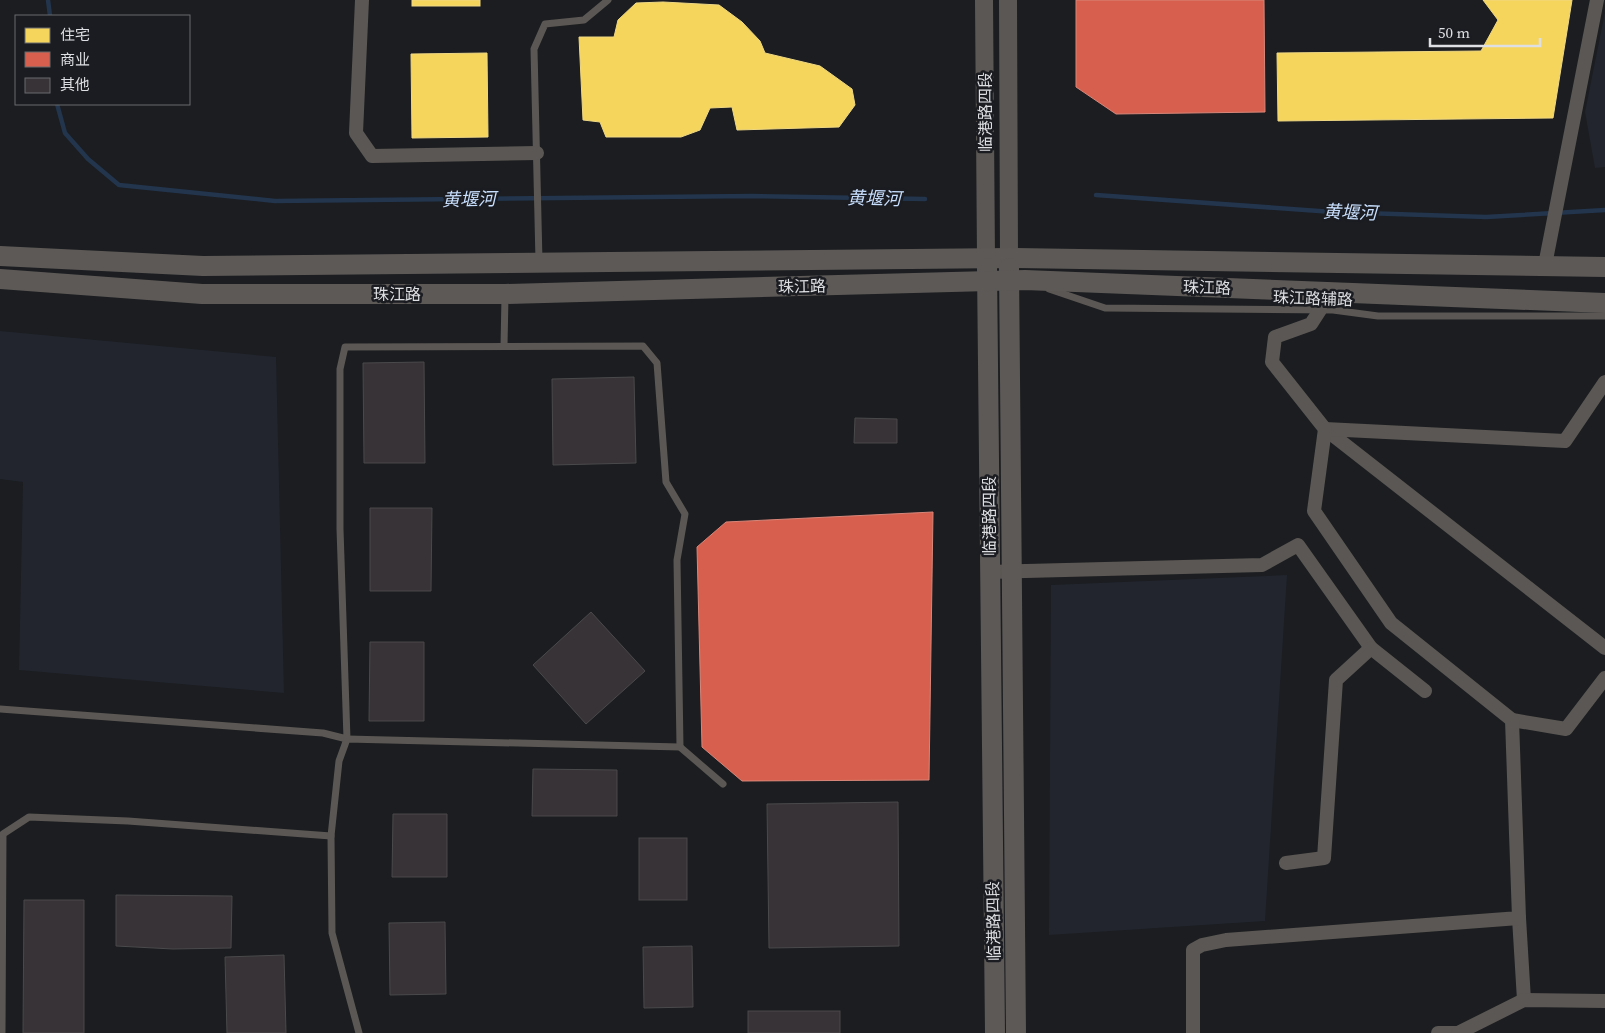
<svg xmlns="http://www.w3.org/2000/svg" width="1605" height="1033" font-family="'Source Serif 4','Noto Sans SC',serif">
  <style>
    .built { fill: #22252e }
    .homes { fill: #f6d55c; stroke: #efd884 }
    .shops { fill: #d6604d; stroke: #d8867a }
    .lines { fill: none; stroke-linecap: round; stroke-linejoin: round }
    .stream { stroke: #22354d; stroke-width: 4.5 }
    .building { fill: #383337; stroke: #4a494b }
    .service { stroke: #5b5754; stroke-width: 7 }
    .minor { stroke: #5b5754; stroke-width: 14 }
    .tertiary { stroke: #5b5754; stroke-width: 18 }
    .secondary { stroke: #5d5957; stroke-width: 20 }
    .labels { text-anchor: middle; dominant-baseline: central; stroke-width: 5; stroke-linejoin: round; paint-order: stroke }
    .street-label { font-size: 16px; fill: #dedfe3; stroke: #1a1c21 }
    .water-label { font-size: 18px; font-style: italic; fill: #c8dffe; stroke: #1a1c21 }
  </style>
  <rect width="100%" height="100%" fill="#1b1d20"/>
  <g class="built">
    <polygon points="1605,12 1605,167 1595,168 1585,112"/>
    <polygon points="0,331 276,357 284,693 19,670 23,482 0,479"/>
    <polygon points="1287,575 1265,921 1049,935 1051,585"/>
  </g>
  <g class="homes">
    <rect x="412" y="0" width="68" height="6"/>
    <polygon points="1483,0 1572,0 1553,118 1278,121 1277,53 1481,51 1498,20"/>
    <polygon points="663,2 719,5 742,22 760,41 765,53 820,66 852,89 855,105 839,127 737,130 732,107 710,108 700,130 681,137 606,137 600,122 583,120 579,37 614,37 618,20 636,3"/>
    <polygon points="487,53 488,137 412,138 411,54"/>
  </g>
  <g class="shops">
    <polygon points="1076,0 1264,0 1265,112 1116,114 1076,87"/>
    <polygon points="933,512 929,780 742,781 702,747 697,547 726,522"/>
  </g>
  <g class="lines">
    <g class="stream">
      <polyline points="48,0 50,16"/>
      <polyline points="57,104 65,133 88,159 119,185 275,201 752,196 925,199"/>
      <polyline points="1096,195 1333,212 1486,217 1605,210"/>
    </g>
  </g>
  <g class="building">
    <polygon points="424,362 425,463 364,463 363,363"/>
    <polygon points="634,377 636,463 553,465 552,379"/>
    <polygon points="855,418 897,419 897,443 854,443"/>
    <polygon points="370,508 432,508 431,591 370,591"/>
    <polygon points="591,612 645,671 586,724 533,665"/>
    <polygon points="370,642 424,642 424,721 369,721"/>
    <polygon points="533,769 617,770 617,816 532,816"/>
    <polygon points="898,802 899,946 769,948 767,804"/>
    <polygon points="393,814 447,814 447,877 392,877"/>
    <rect x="639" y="838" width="48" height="62"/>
    <polygon points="116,895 232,896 231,948 173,949 116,946"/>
    <polygon points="24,900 84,900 84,1033 23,1033"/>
    <polygon points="445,922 446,994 390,995 389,923"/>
    <polygon points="692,946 693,1007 644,1008 643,947"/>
    <polygon points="284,955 286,1033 227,1033 225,957"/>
    <rect x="748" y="1011" width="92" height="22"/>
  </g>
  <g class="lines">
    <g class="service">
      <polyline points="539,261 534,49 545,24 584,20 608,0"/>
      <polyline points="1049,289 1105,308 1333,310 1378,316 1605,316"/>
      <polyline points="504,346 505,297"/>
      <polyline points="0,709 323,733 347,739 340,529 340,369 345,347 643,346 657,363 666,482 685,514 677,560 680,747"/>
      <polyline points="2,1033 3,834 29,817 128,821 331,836"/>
      <polyline points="359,1033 332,933 331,836 339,761 347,739 680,747 723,784"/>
    </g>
    <g class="minor">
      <polyline points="362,0 356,133 372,156 537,153"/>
      <polyline points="1545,265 1597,0"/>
      <polyline points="1325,429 1605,648"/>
      <polyline points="1325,429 1565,441 1605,382"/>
      <polyline points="989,572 1262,565 1298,545 1371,648 1425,691"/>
      <polyline points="1512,720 1566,729 1605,678"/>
      <polyline points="1286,863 1324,858 1336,680 1371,648"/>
      <polyline points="1519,918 1524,1000"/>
      <polyline points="1193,1033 1193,950 1202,945 1226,940 1519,918 1512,720 1391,623 1314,511 1325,429 1272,362 1275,337 1311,324 1320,310"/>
      <polyline points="1438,1033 1458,1033"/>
      <polyline points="1458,1033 1524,1000 1605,1001"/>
    </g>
    <g class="tertiary">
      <polyline points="984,0 986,259"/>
      <polyline points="1008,0 1009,258"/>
    </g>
    <g class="secondary">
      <polyline points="0,256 203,266 1009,258 1605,267"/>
      <polyline points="987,268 995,1033"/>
      <polyline points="1009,268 1016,1033"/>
      <polyline points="0,279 202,294 505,294 1025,280 1605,303"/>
    </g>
  </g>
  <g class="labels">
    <g class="street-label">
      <text transform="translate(985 112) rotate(-90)">临港路四段</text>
      <text transform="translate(802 286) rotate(-1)">珠江路</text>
      <text transform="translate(1207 287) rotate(2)">珠江路</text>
      <text x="397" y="294">珠江路</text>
      <text transform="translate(1313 298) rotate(2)">珠江路辅路</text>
      <text transform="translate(989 516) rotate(-90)">临港路四段</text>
      <text transform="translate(993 921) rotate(-91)">临港路四段</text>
    </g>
    <g class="water-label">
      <text transform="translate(874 198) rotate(1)">黄堰河</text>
      <text transform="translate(469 199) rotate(-1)">黄堰河</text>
      <text transform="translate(1350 212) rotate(2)">黄堰河</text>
    </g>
  </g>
  <rect x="15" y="15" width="175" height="90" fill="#1a1c21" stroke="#686a6f"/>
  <rect x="25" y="28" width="25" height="15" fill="#f6d55c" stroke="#686a6f"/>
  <text x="60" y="40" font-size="15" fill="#dedfe3">住宅</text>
  <rect x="25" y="52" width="25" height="15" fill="#d6604d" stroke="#686a6f"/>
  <text x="60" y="65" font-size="15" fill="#dedfe3">商业</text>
  <rect x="25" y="78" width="25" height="15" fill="#383337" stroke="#686a6f"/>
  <text x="60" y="90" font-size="15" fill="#dedfe3">其他</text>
  <path d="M1430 38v8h110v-8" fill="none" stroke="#dedfe3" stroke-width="2.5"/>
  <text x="1438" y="38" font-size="15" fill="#dedfe3" stroke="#1a1c21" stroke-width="4" paint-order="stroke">50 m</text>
</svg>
